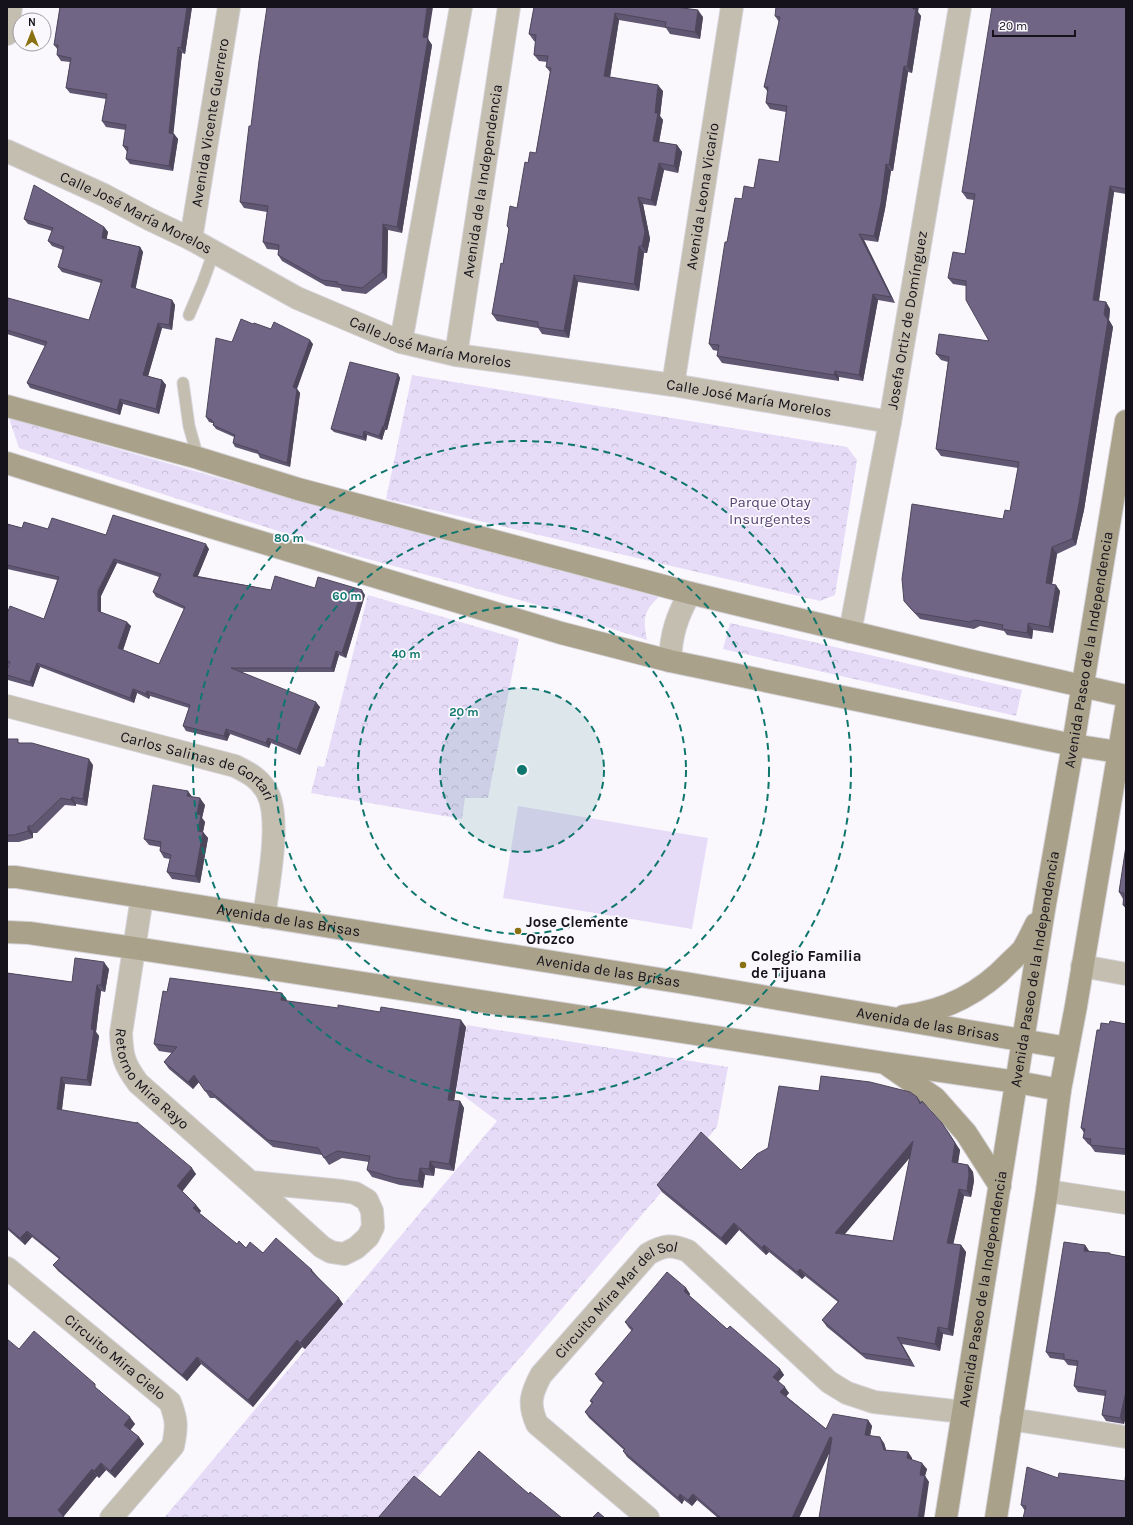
<svg xmlns="http://www.w3.org/2000/svg" width="1133" height="1525" font-family="Karla,sans-serif">
  <style>
    .green { fill: #e6dcf8 }
    .park { fill: url(#park-crowns) }
    .lines { fill: none; stroke-linecap: round; stroke-linejoin: round }
    .lane-casing { stroke: #d5d3d9; stroke-width: 13 }
    .street-casing { stroke: #d5d3d9; stroke-width: 24 }
    .secondary-casing { stroke: #d5d3d9; stroke-width: 24 }
    .lane { stroke: #c3beaf; stroke-width: 11 }
    .street { stroke: #c3beaf; stroke-width: 22 }
    .secondary { stroke: #a9a18a; stroke-width: 22 }
    .wall { fill: #605772; fill-rule: evenodd }
    .shaded-wall { fill: #4e475c }
    .building { fill: #706584; stroke: #4e475c; fill-rule: evenodd }
    .ring { fill: none; stroke: #0f766e; stroke-width: 2; stroke-dasharray: 7 5 }
    .poi-dot { fill: #897011; stroke: #faf8fd; stroke-width: 1.5 }
    .labels { text-anchor: middle; dominant-baseline: central; stroke-width: 3.5; stroke-linejoin: round; paint-order: stroke }
    .street-label { font-size: 15px; fill: #15121b; stroke: #faf8fd }
    .park-label { font-size: 15px; fill: #554271; stroke: #faf8fd }
    .poi-label { font-size: 15px; font-weight: bold; fill: #15121b; stroke: #faf8fd; text-anchor: start }
    .centre { fill: #0f766e; stroke: #faf8fd; stroke-width: 2 }
    .ring-label { font-size: 12px; text-anchor: middle; font-weight: bold; fill: #0f766e; stroke: #faf8fd; stroke-width: 3.5; stroke-linejoin: round; paint-order: stroke }
  </style>
  <defs>
    <pattern id="park-crowns" width="20" height="18" patternUnits="userSpaceOnUse"><rect width="20" height="18" fill="#e6dcf8"/><path d="M2 6a3 3 0 1 1 6 0M12 15a3 3 0 1 1 6 0" fill="none" stroke="#c4bcd4"/></pattern>
  </defs>
  <rect width="100%" height="100%" fill="#faf8fd"/>
  <polygon class="green" points="518,806 708,838 692,929 503,898"/>
  <g class="park">
    <polygon points="412,375 847,447 857,460 835,595 820,601 386,499"/>
    <path d="M 9,418 L 317,506 L 659,597 C 643,611 643,620 647,640 L 534,604 L 353,555 L 19,448 Z"/>
    <polygon points="368,595 519,639 488,798 465,798 462,819 311,793 318,766 324,767"/>
    <polygon points="730,623 1022,690 1016,716 723,649"/>
    <polygon points="467,1025 728,1067 717,1127 383,1518 164,1518 497,1121 456,1090"/>
  </g>
  <g class="lines">
    <g class="lane-casing">
      <g id="lane">
        <polyline points="189,315 203,282 214,251"/>
        <polyline points="183,383 189,426 198,458"/>
      </g>
    </g>
    <g class="street-casing">
      <g id="street">
        <polyline points="7,34 11,7"/>
        <path id="s1" d="M 7,151 L 104,195 L 149,219 L 191,239 L 297,298 L 401,342 L 456,355 L 673,385 L 890,422"/>
        <path id="s2" d="M 191,239 L 229,7"/>
        <polyline points="401,342 461,7"/>
        <path id="s3" d="M 456,355 L 509,7"/>
        <path id="s4" d="M 673,385 L 732,7"/>
        <path id="s5" d="M 850,632 L 890,422 L 960,7"/>
        <path d="M 670,661 C 671,634 677,616 690,593"/>
        <path id="s6" d="M 7,706 L 235,766 C 249,773 261,779 268,794 C 281,821 268,886 264,917"/>
        <path id="s7" d="M 142,897 L 121,1033 C 122,1057 124,1064 138,1083 L 250,1182 L 322,1247 L 331,1252 L 344,1254 L 356,1248 L 368,1237 L 373,1227 L 372,1211 L 367,1200 L 355,1193 L 342,1191 L 250,1182"/>
        <polyline points="1082,966 1126,974"/>
        <polyline points="1047,1191 1126,1203"/>
        <path id="s8" d="M 7,1268 L 170,1402 C 177,1420 177,1427 173,1446 L 111,1518"/>
        <polyline points="1011,1419 1126,1437"/>
        <path id="s9" d="M 648,1518 L 537,1424 C 528,1404 531,1394 541,1375 L 648,1254 C 664,1245 671,1244 688,1251 L 829,1382 L 847,1393 L 874,1402 L 963,1412"/>
      </g>
    </g>
    <g class="secondary-casing">
      <g id="secondary">
        <polyline points="7,406 198,458 298,489 690,593 972,661 1126,696"/>
        <polyline points="7,463 211,527 561,633 670,661 1073,745 1118,752"/>
        <path id="s10" d="M 7,877 L 16,877 L 691,984 L 1068,1048"/>
        <polyline points="7,932 29,933 134,948 885,1063 1017,1082 1060,1090"/>
        <path d="M 904,1016 C 945,1011 982,992 1010,962 C 1014,958 1019,954 1023,949 C 1028,941 1032,932 1036,924"/>
        <polyline points="889,1066 935,1098 966,1133 1000,1186"/>
        <path id="s11" d="M 946,1518 L 1044,910 L 1073,745 L 1126,421"/>
        <polyline points="996,1518 1047,1191 1060,1090 1076,1006 1126,709"/>
      </g>
    </g>
    <use href="#lane" class="lane"/>
    <use href="#street" class="street"/>
    <use href="#secondary" class="secondary"/>
  </g>
  <g class="wall">
    <polygon points="60,7 192,7 185,54 182,53 173,133 174,134 178,139 173,171 130,164 126,159 127,152 123,146 126,130 106,127 102,121 106,99 70,93 66,88 70,62 61,61 57,55 58,50 54,45"/>
    <polygon points="534,7 681,7 681,8 703,17 700,39 670,34 666,28 619,20 610,77 663,91 660,116 663,120 659,142 677,145 682,152 678,173 664,170 656,206 643,204 650,239 647,253 644,253 639,291 578,282 569,338 542,334 538,328 497,321 492,314 503,264 509,230 507,226 517,208 528,163 536,153 550,72 546,67 547,62 539,61 534,55 536,42 534,41 529,34"/>
    <polygon points="1126,7 1126,194 1114,192 1099,301 1106,302 1110,309 1109,320 1113,327 1084,510 1076,545 1057,554 1052,584 1060,591 1053,633 1033,630 1032,639 1007,635 1004,631 980,626 974,629 920,619 909,607 904,601 1003,519 1010,511 1018,468 941,456 936,449 948,362 941,360 936,354 989,341 966,286 953,284 948,278 965,254 974,200 967,199 962,192"/>
    <polygon points="918,12 921,16 912,73 908,72 893,171 891,171 885,209 878,242 864,240 895,303 878,300 863,381 839,377 839,381 722,363 717,356 718,351 713,350 709,344 727,242 742,199 779,162 786,112 770,109 766,103 768,92 764,87 779,22 775,16"/>
    <polygon points="428,39 432,45 402,233 388,230 387,278 366,294 342,291 340,288 326,286 282,261 278,255 278,250 267,249 263,242 267,212 244,208 240,202 251,126"/>
    <polygon points="24,219 104,227 108,232 106,239 140,247 143,252 135,289 172,300 175,305 172,330 162,328 148,376 162,380 166,385 159,414 123,404 120,415 30,388 27,383 45,346 7,334 7,304 89,320 101,283 62,272 58,267 63,250 52,246 48,241 52,231 28,224"/>
    <polygon points="253,324 313,344 297,389 300,393 290,467 260,458 258,454 235,447 233,443 234,437 216,429 213,425 213,423 209,422 206,417 232,342"/>
    <polygon points="398,374 400,378 387,430 385,430 382,440 367,435 366,441 334,432 331,429"/>
    <path d="M 7,524 L 22,528 L 48,529 L 106,535 L 209,549 L 198,576 L 271,590 L 315,588 L 365,595 L 346,658 L 339,655 L 334,672 L 242,672 L 320,707 L 300,755 L 271,743 L 269,748 L 230,734 L 227,741 L 186,731 L 183,726 L 189,708 L 150,696 L 149,699 L 137,693 L 134,703 L 40,667 L 33,687 L 8,680 L 7,678 L 7,670 L 9,665 L 7,664 L 7,614 L 44,619 L 57,580 L 7,569 ZM 117,563 L 159,577 L 153,592 L 156,597 L 184,609 L 159,664 L 123,650 L 131,626 L 101,612 L 101,596 Z"/>
    <polygon points="7,739 93,765 87,806 76,804 76,806 65,805 37,833 33,833 33,838 19,842 7,842"/>
    <polygon points="192,797 205,805 202,818 205,822 203,832 208,838 200,883 172,879 167,872 170,859 164,858 160,851 160,847 149,845 144,839"/>
    <polygon points="1126,846 1126,909 1123,905 1123,899 1119,892"/>
    <polygon points="109,969 105,992 101,991 96,1032 99,1036 91,1086 65,1084 62,1110 196,1174 182,1191 196,1205 201,1211 199,1213 237,1244 312,1270 317,1276 343,1304 305,1349 302,1347 253,1407 201,1364 187,1381 58,1271 53,1265 59,1259 32,1237 25,1245 7,1229 7,973 72,982"/>
    <polygon points="167,992 282,993 287,1001 466,1027 454,1101 460,1101 464,1108 454,1171 435,1168 434,1176 425,1175 423,1188 400,1185 372,1177 367,1170 369,1162 342,1158 329,1165 322,1155 273,1147 215,1098 210,1098 199,1082 193,1089 169,1069 164,1062 172,1053 159,1051 154,1044"/>
    <polygon points="1109,1024 1126,1024 1126,1155 1095,1152 1090,1145 1088,1144 1083,1138 1084,1133 1081,1128 1100,1030"/>
    <path d="M 819,1091 L 917,1097 L 960,1150 L 958,1163 L 968,1165 L 973,1172 L 974,1181 L 971,1197 L 964,1196 L 953,1244 L 961,1245 L 966,1252 L 953,1336 L 943,1334 L 940,1351 L 902,1344 L 915,1367 L 866,1359 L 827,1327 L 822,1320 L 838,1302 L 805,1276 L 802,1279 L 769,1252 L 766,1255 L 739,1230 L 726,1245 L 662,1192 L 657,1185 L 741,1170 L 768,1148 ZM 910,1157 L 893,1241 L 844,1234 L 885,1187 Z"/>
    <polygon points="1085,1245 1089,1251 1126,1257 1126,1415 1124,1424 1106,1421 1102,1415 1105,1396 1078,1392 1074,1386 1077,1366 1068,1365 1064,1360 1050,1358 1046,1352"/>
    <polygon points="686,1288 690,1294 689,1296 727,1329 780,1369 784,1375 778,1382 789,1393 786,1396 826,1429 868,1420 872,1426 870,1435 884,1443 886,1450 908,1452 912,1458 912,1460 927,1469 925,1476 929,1482 830,1451 799,1518 718,1518 697,1500 692,1506 684,1500 682,1504 627,1457 623,1451 624,1450 589,1418 585,1412 592,1404 590,1401 603,1383 599,1380 595,1374 632,1331 629,1328 625,1322"/>
    <polygon points="19,1349 100,1391 135,1424 130,1430 139,1437 144,1444 115,1478 106,1470 99,1478 97,1476 64,1516 7,1518"/>
    <polygon points="1021,1505 1126,1518 1025,1511"/>
  </g>
  <g class="shaded-wall">
    <polygon points="187,7 192,7 185,54 181,48"/>
    <polygon points="427,7 433,7 428,39 432,45 402,233 397,227"/>
    <polygon points="913,7 919,7 918,12 921,16 912,73 907,67"/>
    <polygon points="698,10 703,17 700,39 695,32"/>
    <polygon points="615,13 619,20 609,83 604,76"/>
    <polygon points="178,47 182,53 173,138 169,133"/>
    <polygon points="904,66 908,72 893,171 889,165"/>
    <polygon points="658,85 663,91 660,116 663,120 658,148 653,141 655,113"/>
    <polygon points="174,134 178,139 173,171 169,166"/>
    <polygon points="677,145 682,152 678,173 674,166"/>
    <polygon points="659,163 664,170 656,206 651,200"/>
    <polygon points="886,164 891,171 885,209 878,242 874,236"/>
    <polygon points="1110,186 1114,192 1098,307 1093,300"/>
    <polygon points="638,197 643,204 650,239 647,253 642,246"/>
    <polygon points="383,224 388,230 387,278 382,272"/>
    <polygon points="104,227 108,232 106,243 102,238"/>
    <polygon points="859,234 864,240 895,303 891,297"/>
    <polygon points="639,246 644,253 639,291 634,284"/>
    <polygon points="140,247 143,252 135,292 131,287"/>
    <polygon points="574,275 578,282 569,338 564,331"/>
    <polygon points="873,294 878,300 863,381 859,375"/>
    <polygon points="172,300 175,305 172,330 169,325"/>
    <polygon points="1106,302 1110,309 1109,320 1113,327 1084,510 1076,545 1072,539"/>
    <polygon points="158,323 162,328 147,380 143,375"/>
    <polygon points="310,340 313,344 296,391 293,387"/>
    <polygon points="835,371 839,377 839,381 834,375"/>
    <polygon points="398,374 400,378 387,430 384,426"/>
    <polygon points="162,380 166,385 159,414 156,409"/>
    <polygon points="297,389 300,393 290,467 287,463"/>
    <polygon points="120,399 123,404 120,415 117,410"/>
    <polygon points="383,426 385,430 382,440 379,436"/>
    <polygon points="364,431 367,435 366,441 363,437"/>
    <polygon points="206,544 209,549 196,580 193,576"/>
    <polygon points="1052,547 1057,554 1051,590 1046,583"/>
    <polygon points="114,559 117,563 101,596 101,615 98,611 98,591"/>
    <polygon points="1056,585 1060,591 1053,633 1049,627"/>
    <polygon points="362,590 365,595 346,658 342,653"/>
    <polygon points="127,622 131,626 122,653 118,648"/>
    <polygon points="1028,623 1033,630 1032,639 1027,633"/>
    <polygon points="336,651 339,655 334,672 331,668"/>
    <polygon points="37,663 40,667 33,687 30,682"/>
    <polygon points="133,689 137,693 134,703 130,698"/>
    <polygon points="147,691 150,696 149,699 146,694"/>
    <polygon points="316,702 320,707 300,755 297,750"/>
    <polygon points="226,729 230,734 227,741 224,736"/>
    <polygon points="268,738 271,743 269,748 266,743"/>
    <polygon points="89,759 93,765 87,806 83,799"/>
    <polygon points="188,791 193,798 187,796"/>
    <polygon points="72,797 76,804 76,806 71,800"/>
    <polygon points="200,798 205,805 202,818 205,822 203,832 208,838 200,883 195,876 198,831 197,814"/>
    <polygon points="28,826 33,833 33,838 28,831"/>
    <polygon points="104,962 109,969 105,992 101,985"/>
    <polygon points="97,985 101,991 96,1032 99,1036 91,1086 87,1080 91,1029"/>
    <polygon points="282,993 287,1000 286,1007 281,1000"/>
    <polygon points="461,1020 466,1027 453,1107 448,1100"/>
    <polygon points="194,1075 199,1082 193,1089 188,1082"/>
    <polygon points="61,1077 65,1084 61,1116 57,1109"/>
    <polygon points="460,1101 464,1108 454,1171 449,1164"/>
    <polygon points="947,1130 960,1150 957,1169 952,1162"/>
    <polygon points="913,1141 918,1148 840,1240 835,1233"/>
    <polygon points="430,1161 435,1168 434,1176 429,1169"/>
    <polygon points="968,1165 973,1172 974,1181 971,1197 967,1191"/>
    <polygon points="192,1168 196,1174 182,1192 177,1186"/>
    <polygon points="420,1168 425,1175 423,1188 418,1181"/>
    <polygon points="959,1189 964,1196 952,1250 947,1243"/>
    <polygon points="196,1205 201,1211 198,1215 193,1208"/>
    <polygon points="734,1223 739,1230 726,1245 721,1238"/>
    <polygon points="27,1231 32,1237 25,1245 20,1238"/>
    <polygon points="764,1245 769,1252 766,1255 762,1248"/>
    <polygon points="961,1245 966,1252 953,1336 948,1329"/>
    <polygon points="1085,1245 1089,1251 1084,1251"/>
    <polygon points="800,1269 805,1276 802,1279 797,1272"/>
    <polygon points="686,1288 690,1294 688,1297 684,1291"/>
    <polygon points="339,1298 343,1304 305,1349 300,1343"/>
    <polygon points="938,1327 943,1334 940,1351 935,1344"/>
    <polygon points="897,1337 902,1344 915,1367 910,1360"/>
    <polygon points="297,1340 302,1347 253,1407 248,1400"/>
    <polygon points="197,1357 201,1364 187,1381 182,1375"/>
    <polygon points="780,1369 784,1375 777,1383 773,1377"/>
    <polygon points="785,1387 789,1393 785,1398 780,1392"/>
    <polygon points="1126,1391 1126,1415 1124,1424 1120,1418"/>
    <polygon points="130,1417 135,1424 129,1432 124,1425"/>
    <polygon points="868,1420 872,1426 869,1441 865,1435"/>
    <polygon points="139,1437 144,1444 115,1478 110,1471"/>
    <polygon points="830,1437 834,1443 799,1518 792,1518"/>
    <polygon points="880,1437 884,1443 888,1456 884,1450"/>
    <polygon points="908,1452 912,1458 911,1464 907,1458"/>
    <polygon points="101,1463 106,1470 99,1478 94,1471"/>
    <polygon points="922,1463 927,1469 925,1476 929,1482 924,1518 918,1518 920,1475"/>
    <polygon points="92,1469 97,1476 63,1517 58,1510"/>
    <polygon points="680,1494 684,1500 682,1504 678,1498"/>
    <polygon points="693,1494 697,1500 692,1506 688,1500"/>
  </g>
  <g class="building">
    <polygon points="60,7 187,7 181,48 178,47 169,133 174,134 169,166 126,159 128,147 123,146 126,125 102,121 107,94 66,88 71,58 57,55 58,45 54,45"/>
    <polygon points="267,7 427,7 423,37 428,38 397,227 383,224 382,272 362,288 337,284 338,282 322,280 278,255 279,245 263,242 268,206 240,202 249,126 251,126 259,61"/>
    <polygon points="534,7 675,7 698,10 695,32 665,27 666,22 615,13 604,76 658,85 655,113 658,113 653,141 677,145 674,166 659,163 651,200 638,197 645,232 642,246 639,246 634,284 574,275 564,331 538,327 538,322 492,314 501,263 503,264 509,228 507,226 510,206 517,208 525,162 528,163 530,152 536,153 551,68 546,67 548,56 534,55 536,35 529,34"/>
    <polygon points="776,7 913,7 913,9 916,9 907,67 904,66 889,165 886,164 881,203 874,236 859,234 891,297 873,294 859,375 835,371 834,375 717,356 719,345 709,344 725,242 727,242 735,198 742,199 744,186 754,188 759,159 779,162 787,106 766,103 768,87 764,87 780,17 775,16"/>
    <polygon points="992,7 1126,7 1126,189 1110,186 1093,300 1106,302 1104,314 1108,320 1079,503 1072,539 1052,547 1046,583 1056,585 1049,627 1028,623 1027,633 1002,629 1003,625 975,620 970,622 915,613 904,601 902,579 912,504 1003,519 1005,510 1010,511 1019,462 936,449 949,357 936,354 939,334 989,341 966,300 966,281 948,278 953,252 965,254 975,194 962,192"/>
    <polygon points="34,185 104,227 102,238 140,247 131,287 172,300 169,325 158,323 143,375 162,380 156,409 120,399 117,410 27,383 47,342 7,330 7,304 8,298 89,320 102,280 58,267 64,247 48,241 53,228 24,219"/>
    <polygon points="241,319 253,324 254,323 271,329 274,322 310,340 293,387 297,389 287,463 258,453 258,451 233,443 235,435 213,425 214,422 211,422 212,420 206,417 216,338 232,342"/>
    <polygon points="350,362 398,374 384,426 383,426 379,436 364,431 363,437 331,429"/>
    <path d="M 113,515 L 206,544 L 193,576 L 271,590 L 275,576 L 315,588 L 318,577 L 362,590 L 342,653 L 336,651 L 331,668 L 231,668 L 316,702 L 297,750 L 268,738 L 266,743 L 226,729 L 224,736 L 183,726 L 190,705 L 147,691 L 146,694 L 133,689 L 130,698 L 37,663 L 30,682 L 7,675 L 7,670 L 10,662 L 7,660 L 7,614 L 10,606 L 44,619 L 59,577 L 7,565 L 7,524 L 22,528 L 24,522 L 48,529 L 52,518 L 106,535 ZM 114,559 L 161,574 L 153,592 L 185,607 L 159,664 L 118,648 L 127,622 L 98,611 L 98,591 Z"/>
    <polygon points="7,739 18,739 18,743 32,743 89,759 83,799 72,797 71,800 61,798 32,826 28,826 28,831 14,835 7,835"/>
    <polygon points="153,785 188,791 187,796 200,798 197,814 201,815 198,831 203,832 195,876 167,872 171,855 160,851 161,842 144,839"/>
    <polygon points="1126,846 1126,905 1123,905 1124,893 1119,892"/>
    <polygon points="75,958 104,962 101,985 97,985 91,1029 94,1030 87,1080 61,1077 57,1109 137,1123 137,1122 192,1168 177,1186 196,1205 193,1208 237,1244 239,1241 246,1248 250,1242 263,1253 276,1238 312,1270 311,1271 339,1298 300,1343 297,1340 248,1400 197,1357 182,1375 53,1265 60,1258 27,1231 20,1238 7,1227 7,973 72,982"/>
    <polygon points="170,978 282,993 281,1000 338,1008 338,1005 380,1012 381,1007 461,1020 448,1100 460,1101 449,1164 430,1161 429,1169 420,1168 418,1181 395,1178 367,1170 370,1156 337,1151 324,1158 318,1148 268,1140 210,1091 205,1091 194,1075 188,1082 164,1062 177,1047 154,1044 163,991 167,992"/>
    <polygon points="1110,1021 1126,1024 1126,1149 1090,1145 1091,1139 1083,1138 1085,1129 1081,1128 1097,1030 1100,1030 1101,1023 1109,1024"/>
    <path d="M 821,1076 L 870,1082 L 910,1092 L 917,1097 L 920,1104 L 922,1101 L 942,1123 L 955,1143 L 952,1162 L 968,1165 L 969,1174 L 967,1191 L 959,1189 L 947,1243 L 961,1245 L 948,1329 L 938,1327 L 935,1344 L 897,1337 L 910,1360 L 861,1353 L 822,1320 L 839,1301 L 800,1269 L 797,1272 L 764,1245 L 762,1248 L 734,1223 L 721,1238 L 657,1185 L 701,1132 L 741,1170 L 757,1154 L 768,1148 L 779,1086 L 819,1091 ZM 913,1141 L 893,1241 L 835,1233 Z"/>
    <polygon points="1064,1242 1085,1245 1084,1251 1110,1253 1110,1254 1126,1257 1126,1391 1120,1418 1102,1415 1106,1391 1074,1386 1078,1361 1064,1359 1064,1354 1046,1352"/>
    <polygon points="667,1272 686,1288 684,1291 727,1329 730,1326 780,1369 773,1377 785,1387 780,1392 826,1429 833,1414 868,1420 865,1435 880,1437 884,1450 908,1452 907,1458 922,1463 920,1475 925,1476 918,1518 819,1518 832,1438 830,1437 792,1518 721,1518 693,1494 688,1500 680,1494 678,1498 623,1451 625,1449 585,1412 593,1402 590,1401 604,1382 595,1374 633,1329 625,1322"/>
    <polygon points="34,1331 95,1384 95,1387 130,1417 124,1425 139,1437 110,1471 101,1463 94,1471 92,1469 58,1510 65,1518 7,1518 7,1339 19,1349"/>
    <polygon points="479,1451 529,1494 530,1492 562,1518 378,1518 414,1476 440,1497"/>
    <polygon points="1027,1467 1058,1478 1059,1473 1125,1481 1126,1470 1126,1518 1023,1518 1026,1506 1021,1505"/>
    <polygon points="598,1512 605,1518 592,1518"/>
  </g>
  <circle cx="522" cy="770" r="82" fill="#0f766e" fill-opacity=".12"/>
  <g class="ring">
    <circle cx="522" cy="770" r="82"/>
    <circle cx="522" cy="770" r="164"/>
    <circle cx="522" cy="770" r="247"/>
    <circle cx="522" cy="770" r="329"/>
  </g>
  <g class="poi-dot">
    <circle cx="518" cy="931" r="4"/>
    <circle cx="743" cy="965" r="4"/>
  </g>
  <g class="labels">
    <g class="street-label">
      <text stroke="none"><textPath href="#s2" startOffset="118">Avenida Vicente Guerrero</textPath></text>
      <text stroke="none"><textPath href="#s3" startOffset="176">Avenida de la Independencia</textPath></text>
      <text stroke="none"><textPath href="#s4" startOffset="191">Avenida Leona Vicario</textPath></text>
      <text stroke="none"><textPath href="#s1" startOffset="143">Calle José María Morelos</textPath></text>
      <text stroke="none"><textPath href="#s5" startOffset="317">Josefa Ortiz de Domínguez</textPath></text>
      <text stroke="none"><textPath href="#s1" startOffset="467">Calle José María Morelos</textPath></text>
      <text stroke="none"><textPath href="#s1" startOffset="791">Calle José María Morelos</textPath></text>
      <text stroke="none"><textPath href="#s11" startOffset="880">Avenida Paseo de la Independencia</textPath></text>
      <text stroke="none"><textPath href="#s6" startOffset="202">Carlos Salinas de Gortari</textPath></text>
      <text stroke="none"><textPath href="#s10" startOffset="285">Avenida de las Brisas</textPath></text>
      <text stroke="none"><textPath href="#s11" startOffset="556">Avenida Paseo de la Independencia</textPath></text>
      <text stroke="none"><textPath href="#s10" startOffset="609">Avenida de las Brisas</textPath></text>
      <text stroke="none"><textPath href="#s10" startOffset="933">Avenida de las Brisas</textPath></text>
      <text stroke="none"><textPath href="#s7" startOffset="195">Retorno Mira Rayo</textPath></text>
      <text stroke="none"><textPath href="#s11" startOffset="232">Avenida Paseo de la Independencia</textPath></text>
      <text stroke="none"><textPath href="#s9" startOffset="306">Circuito Mira Mar del Sol</textPath></text>
      <text stroke="none"><textPath href="#s8" startOffset="140">Circuito Mira Cielo</textPath></text>
    </g>
    <g class="park-label">
      <text x="770" y="502">Parque Otay<tspan x="770" dy="17">Insurgentes</tspan></text>
    </g>
    <g class="poi-label">
      <text x="526" y="922">Jose Clemente<tspan x="526" dy="17">Orozco</tspan></text>
      <text x="751" y="956">Colegio Familia<tspan x="751" dy="17">de Tijuana</tspan></text>
    </g>
  </g>
  <circle cx="522" cy="770" r="6" class="centre"/>
  <g class="ring-label">
    <text x="289" y="542">80 m</text>
    <text x="347" y="600">60 m</text>
    <text x="406" y="658">40 m</text>
    <text x="464" y="716">20 m</text>
  </g>
  <rect width="1133" height="1525" fill="none" stroke="#15121b" stroke-width="16"/>
  <g transform="translate(32 32)"><circle r="19" fill="#faf8fd" stroke="#9e9ca3"/>
  <path d="M0-3L7 15L0 10L-7 15Z" fill="#897011"/>
  <text y="-6" font-size="11" font-weight="bold" text-anchor="middle" fill="#15121b">N</text>
  </g>
  <path d="M993 30v6h82v-6" fill="none" stroke="#15121b" stroke-width="2"/>
  <text x="999" y="30" font-size="12" fill="#15121b" stroke="#faf8fd" stroke-width="3" paint-order="stroke">20 m</text>
</svg>
